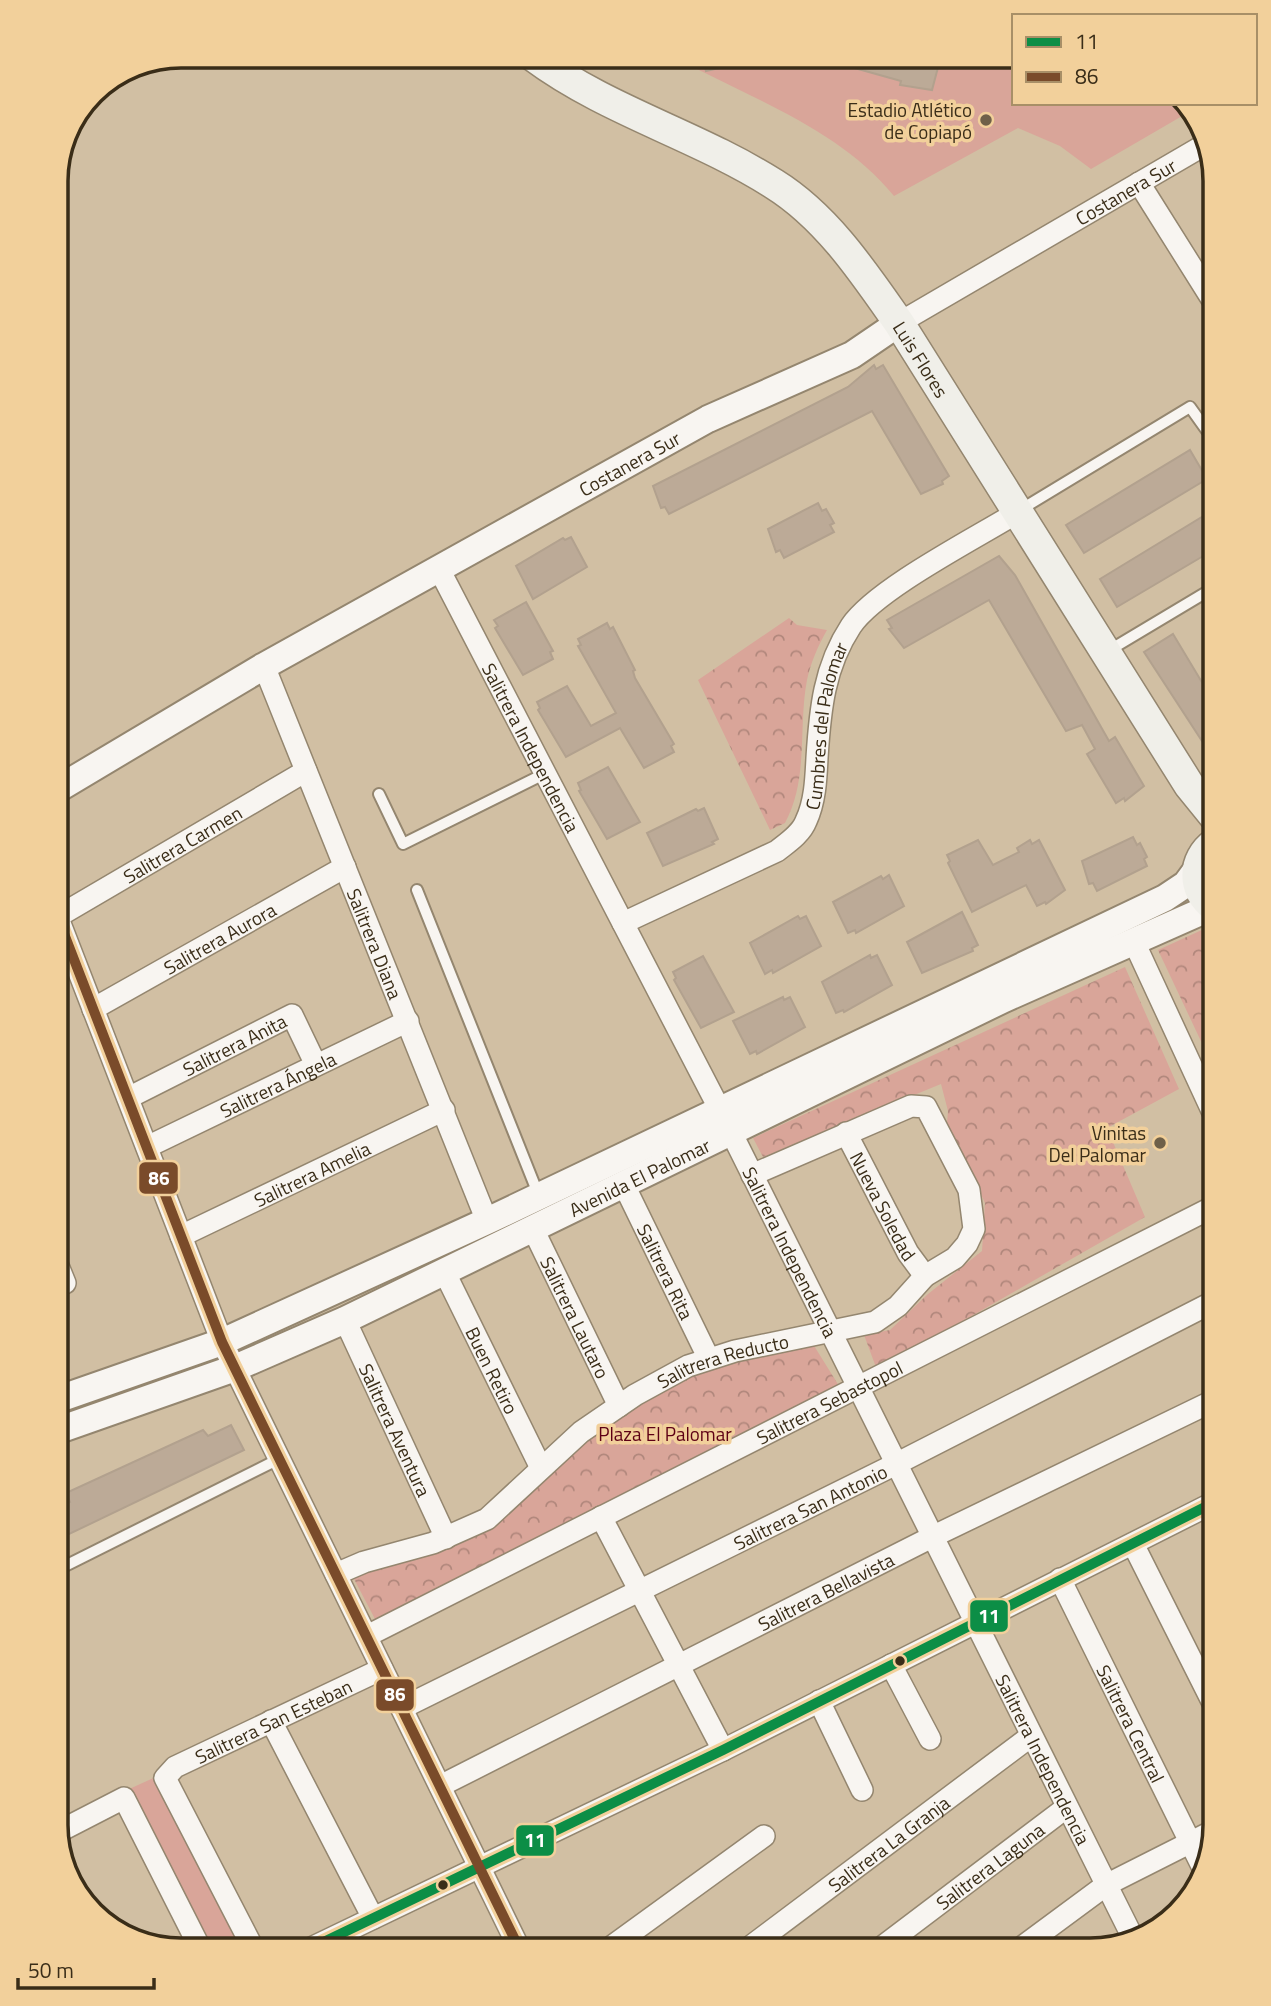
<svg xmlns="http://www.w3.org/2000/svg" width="1271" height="2006" font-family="'Titillium Web',sans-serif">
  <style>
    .green { fill: #d9a599 }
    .park { fill: url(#park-crowns) }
    .building { fill: #bcaa97; stroke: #b2a18e; stroke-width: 2 }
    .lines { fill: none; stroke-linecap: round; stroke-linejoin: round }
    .service-casing { stroke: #94866f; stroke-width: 14 }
    .minor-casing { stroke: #94866f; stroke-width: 24 }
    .tertiary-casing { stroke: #94866f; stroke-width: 30 }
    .secondary-casing { stroke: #94866f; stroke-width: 33 }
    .service { stroke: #f8f5f1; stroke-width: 10 }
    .minor { stroke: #f8f5f1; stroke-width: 21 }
    .tertiary { stroke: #f8f5f1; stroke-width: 26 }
    .secondary { stroke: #f0efe9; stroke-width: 30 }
    .bus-1-casing { stroke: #f2d09b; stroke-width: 16 }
    .bus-2-casing { stroke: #f2d09b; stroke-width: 16 }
    .bus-1 { stroke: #0c8e46; stroke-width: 10 }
    .bus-2 { stroke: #7a4b2a; stroke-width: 10 }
    .poi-dot { fill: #6f6049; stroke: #f2d09b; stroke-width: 2.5 }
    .bus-dot { fill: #3a2d18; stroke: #f2d09b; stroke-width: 2.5 }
    .labels { text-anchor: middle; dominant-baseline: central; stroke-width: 7; stroke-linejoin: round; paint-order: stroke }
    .poi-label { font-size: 19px; fill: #3a2d18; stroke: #f2d09b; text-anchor: end }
    .street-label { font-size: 19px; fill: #3a2d18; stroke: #f2d09b }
    .park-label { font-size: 19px; fill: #5d0015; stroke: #f2d09b }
    .rim { fill: none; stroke: #3a2d18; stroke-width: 3.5 }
    .line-badge { stroke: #f2d09b; stroke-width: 2.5 }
    .badge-label { font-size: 19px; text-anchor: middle; font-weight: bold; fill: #fff }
  </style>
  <defs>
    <pattern id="park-crowns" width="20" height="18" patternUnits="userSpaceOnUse" patternTransform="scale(1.75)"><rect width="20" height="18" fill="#d9a599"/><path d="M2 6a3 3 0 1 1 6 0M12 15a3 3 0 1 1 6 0" fill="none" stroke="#b1877c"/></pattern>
  </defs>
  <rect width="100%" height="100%" fill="#d1bfa3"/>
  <g class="green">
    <path d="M 672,56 L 1014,56 L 1014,103 L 1182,103 L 1189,112 L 1091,169 L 1060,146 L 1018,128 L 894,196 C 838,127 747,97 672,56 Z"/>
    <polygon points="160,1775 246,1950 207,1950 127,1790"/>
  </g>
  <g class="park">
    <path d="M 789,618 L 797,625 L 827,630 C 818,646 811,662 807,680 C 798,727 809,779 785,823 L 770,830 L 698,680 Z"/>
    <polygon points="1215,924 1215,1071 1158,950"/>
    <polygon points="1125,967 1179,1089 1107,1128 1145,1217 877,1370 864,1335 890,1330 928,1294 982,1251 985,1203 947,1123 948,1111 941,1084 763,1157 753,1138"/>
    <polygon points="808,1336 844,1394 377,1623 353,1577 447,1546 590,1431 689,1373"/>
  </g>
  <g class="building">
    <polygon points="702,56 745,56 745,62 706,71"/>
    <polygon points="827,56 941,56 932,90 900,85 901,81 826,60"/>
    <polygon points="874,365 876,369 883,365 949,476 942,481 943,484 921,494 872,411 669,514 665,507 661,508 653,486 848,387"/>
    <polygon points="1190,450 1207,479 1084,553 1066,525"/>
    <polygon points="818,503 822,511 826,509 834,523 830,525 834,532 784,558 780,550 776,552 768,529"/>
    <polygon points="1215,509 1215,549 1117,607 1100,579"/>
    <polygon points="571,537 587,567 533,599 516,566 563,538 565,540"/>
    <polygon points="999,556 1015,575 1109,741 1115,737 1144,786 1125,801 1124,798 1116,803 1087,754 1095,749 1082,725 1066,731 989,600 904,648 889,629 892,628 887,620"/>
    <polygon points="526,602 553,651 550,652 553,659 523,675 495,628 498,626 494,620"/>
    <polygon points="607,623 610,629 613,627 635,670 633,671 635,678 674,744 671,746 674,752 644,768 620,728 566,757 538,710 540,708 537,702 567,686 591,726 616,713 578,646 581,645 578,639"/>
    <polygon points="1173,634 1215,704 1215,761 1144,652"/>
    <polygon points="608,767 640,822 607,839 579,791 581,790 578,783"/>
    <polygon points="704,808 718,839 712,842 714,844 663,866 647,833 696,809 698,811"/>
    <polygon points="1133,837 1137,845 1140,843 1147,857 1144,859 1147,866 1097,891 1093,883 1089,884 1082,861"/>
    <polygon points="978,840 993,865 1019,852 1017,848 1030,840 1032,844 1039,840 1065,890 1046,904 1045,902 1037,906 1026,885 972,912 948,863 950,861 947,855"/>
    <polygon points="889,875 904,906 856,933 855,930 848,933 833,902 881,876 883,879"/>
    <polygon points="962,912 978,945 972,948 973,951 922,973 907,942"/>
    <polygon points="798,916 800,919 806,916 821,946 773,973 772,970 765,974 750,943"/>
    <polygon points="870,955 871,958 877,955 892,985 844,1012 843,1010 836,1013 822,982"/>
    <polygon points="703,956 734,1012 701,1028 674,980 676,978 673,972"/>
    <polygon points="783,997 784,1000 790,997 805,1027 757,1054 756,1051 750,1054 733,1021"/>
    <polygon points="231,1425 244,1450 65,1536 56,1518 56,1508 70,1502 66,1493 203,1430 208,1436"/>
  </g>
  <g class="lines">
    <g class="service-casing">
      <g id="service">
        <polyline points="1020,510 1190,407 1215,442"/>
        <polyline points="1108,651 1215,587"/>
        <polyline points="379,794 403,844 546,773"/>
        <polyline points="417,890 539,1196"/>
        <polyline points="61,1568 279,1459"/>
      </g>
    </g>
    <g class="minor-casing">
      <g id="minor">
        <polyline points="1139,183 1215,304"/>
        <path id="s1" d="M 899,323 L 1206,144"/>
        <path id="s2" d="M 439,569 L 720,1110 L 1134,1940"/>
        <path id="s3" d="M 264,666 L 487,1221"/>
        <polyline points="56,913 222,1342 520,1950"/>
        <path id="s4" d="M 57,917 L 306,771"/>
        <path id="s5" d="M 623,923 L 777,851 C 787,843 801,834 806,821 C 815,802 816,779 817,758 C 820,710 824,667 851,626 C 876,589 976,538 1018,512"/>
        <polyline points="1134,942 1215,1117"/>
        <path id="s6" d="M 93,1009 L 345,867"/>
        <path id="s7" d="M 128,1098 L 292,1015 L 316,1065"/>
        <path id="s8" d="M 846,1133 L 908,1253 L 925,1276"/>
        <path id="s9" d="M 147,1147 L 408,1021"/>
        <path id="s10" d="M 624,1185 L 708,1357"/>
        <path id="s11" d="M 533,1229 L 619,1406"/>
        <path id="s12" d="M 181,1236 L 444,1110"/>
        <polyline points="56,1261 65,1283"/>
        <path id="s13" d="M 445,1273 L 541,1468"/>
        <path id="s14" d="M 345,1320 L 446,1538"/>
        <polyline points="601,1517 723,1750"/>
        <polyline points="1133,1544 1215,1707"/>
        <path id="s15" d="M 336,1574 L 364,1562 L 433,1543 L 487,1519 L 581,1432 L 635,1395 L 688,1366 L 735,1351 L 875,1322 L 898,1306 L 925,1276 L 955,1258 L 967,1244 L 974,1229 L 969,1190 L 926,1107 L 911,1106 L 752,1175"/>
        <path id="s16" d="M 1060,1579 L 1203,1868"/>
        <path id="s17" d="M 367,1636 L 1215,1206"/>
        <polyline points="891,1665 930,1739"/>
        <polyline points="819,1701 862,1790"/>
        <path id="s18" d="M 402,1708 L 896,1464 L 1215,1301"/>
        <polyline points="271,1721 373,1918"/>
        <path id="s19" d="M 440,1786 L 932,1537 L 1215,1400"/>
        <polyline points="58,1832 124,1798 201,1950"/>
        <path id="s20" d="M 254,1950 L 165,1778 L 175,1767 L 382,1669"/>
        <polyline points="307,1950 723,1750 1215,1502"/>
        <polyline points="607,1950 764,1836"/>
        <path id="s21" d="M 746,1950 L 1031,1736"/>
        <path id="s22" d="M 878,1950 L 1067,1807"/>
        <polyline points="1018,1950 1106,1885 1213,1831"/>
      </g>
    </g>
    <g class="tertiary-casing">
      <g id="tertiary">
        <path id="s23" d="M 56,790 L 264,666 L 708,419 L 852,355 L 899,323"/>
        <polyline points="56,1400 222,1342 487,1221 1165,898 1186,884 1197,869"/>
        <path id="s24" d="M 56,1431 L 235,1368 L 345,1320 L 1004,999 L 1198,913 L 1215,910"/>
      </g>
    </g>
    <g class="secondary-casing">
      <g id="secondary">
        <path id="s25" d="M 533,56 C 607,111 697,135 774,184 C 827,217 864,273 899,323 L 1189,785 L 1215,817"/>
        <path d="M 1215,907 C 1191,891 1192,859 1215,843"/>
      </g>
    </g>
    <use href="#service" class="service"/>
    <use href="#minor" class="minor"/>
    <use href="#tertiary" class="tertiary"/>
    <use href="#secondary" class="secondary"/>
    <g class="bus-1-casing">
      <polyline id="bus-1" points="307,1950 723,1750 1215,1502"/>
    </g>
    <g class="bus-2-casing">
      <polyline id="bus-2" points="56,913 222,1342 520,1950"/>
    </g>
    <use href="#bus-1" class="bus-1"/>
    <use href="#bus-2" class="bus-2"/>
  </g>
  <g class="poi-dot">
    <circle cx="986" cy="120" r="7"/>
    <circle cx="1160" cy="1143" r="7"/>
  </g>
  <g class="bus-dot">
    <circle cx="900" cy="1661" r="6"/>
    <circle cx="443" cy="1885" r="6"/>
  </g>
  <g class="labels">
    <g class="poi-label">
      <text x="972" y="109">Estadio Atlético<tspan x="972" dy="22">de Copiapó</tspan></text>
      <text x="1146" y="1132">Vinitas<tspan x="1146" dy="22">Del Palomar</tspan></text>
    </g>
    <g class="street-label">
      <text stroke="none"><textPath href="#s1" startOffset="262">Costanera Sur</textPath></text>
      <text stroke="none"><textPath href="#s25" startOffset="504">Luis Flores</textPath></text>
      <text stroke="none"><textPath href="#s23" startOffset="660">Costanera Sur</textPath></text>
      <text stroke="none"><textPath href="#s5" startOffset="310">Cumbres del Palomar</textPath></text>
      <text stroke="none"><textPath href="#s2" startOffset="201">Salitrera Independencia</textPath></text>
      <text stroke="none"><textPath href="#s4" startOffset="145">Salitrera Carmen</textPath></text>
      <text stroke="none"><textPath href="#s6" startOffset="145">Salitrera Aurora</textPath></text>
      <text stroke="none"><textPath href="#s3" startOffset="299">Salitrera Diana</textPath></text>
      <text stroke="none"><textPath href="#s7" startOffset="119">Salitrera Anita</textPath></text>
      <text stroke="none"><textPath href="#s9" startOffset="145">Salitrera Ángela</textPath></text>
      <text stroke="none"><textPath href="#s12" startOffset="145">Salitrera Amelia</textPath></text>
      <text stroke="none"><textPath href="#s24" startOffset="637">Avenida El Palomar</textPath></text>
      <text stroke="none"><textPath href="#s8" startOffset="82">Nueva Soledad</textPath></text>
      <text stroke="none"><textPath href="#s2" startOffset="768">Salitrera Independencia</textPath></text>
      <text stroke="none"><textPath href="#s10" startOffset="96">Salitrera Rita</textPath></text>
      <text stroke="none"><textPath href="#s11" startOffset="98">Salitrera Lautaro</textPath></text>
      <text stroke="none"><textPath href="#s15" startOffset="450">Salitrera Reducto</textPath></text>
      <text stroke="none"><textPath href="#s13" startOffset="108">Buen Retiro</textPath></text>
      <text stroke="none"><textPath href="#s17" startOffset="518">Salitrera Sebastopol</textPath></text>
      <text stroke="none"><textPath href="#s14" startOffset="121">Salitrera Aventura</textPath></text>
      <text stroke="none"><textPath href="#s18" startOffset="455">Salitrera San Antonio</textPath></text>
      <text stroke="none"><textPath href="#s19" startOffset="432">Salitrera Bellavista</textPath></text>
      <text stroke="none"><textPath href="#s20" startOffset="317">Salitrera San Esteban</textPath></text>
      <text stroke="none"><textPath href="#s16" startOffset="161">Salitrera Central</textPath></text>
      <text stroke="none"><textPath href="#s2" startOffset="1335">Salitrera Independencia</textPath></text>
      <text stroke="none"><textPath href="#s21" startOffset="178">Salitrera La Granja</textPath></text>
      <text stroke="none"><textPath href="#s22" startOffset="140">Salitrera Laguna</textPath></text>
    </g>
    <g class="park-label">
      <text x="665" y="1433">Plaza El Palomar</text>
    </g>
  </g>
  <path d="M0 0H1271V2006H0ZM181 68H1090A113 113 0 0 1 1203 181V1825A113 113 0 0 1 1090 1938H181A113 113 0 0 1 68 1825V181A113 113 0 0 1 181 68Z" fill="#f2d09b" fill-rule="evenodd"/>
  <path class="rim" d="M181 68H1090A113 113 0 0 1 1203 181V1825A113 113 0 0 1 1090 1938H181A113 113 0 0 1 68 1825V181A113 113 0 0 1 181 68Z"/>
  <g class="line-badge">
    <rect x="138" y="1161" width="41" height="34" rx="7" fill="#7a4b2a"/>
    <rect x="969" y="1599" width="40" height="34" rx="7" fill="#0c8e46"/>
    <rect x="375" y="1678" width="40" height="34" rx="7" fill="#7a4b2a"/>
    <rect x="515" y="1824" width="40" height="33" rx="7" fill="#0c8e46"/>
  </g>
  <g class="badge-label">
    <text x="159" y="1185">86</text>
    <text x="989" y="1623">11</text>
    <text x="395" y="1701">86</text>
    <text x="535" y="1847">11</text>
  </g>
  <rect x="1012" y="14" width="245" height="91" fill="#f2d09b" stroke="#a88f67" stroke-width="2"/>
  <rect x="1026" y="37" width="35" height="10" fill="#0c8e46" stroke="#a88f67" stroke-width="2"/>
  <text x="1075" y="49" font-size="21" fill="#3a2d18">11</text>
  <rect x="1026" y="72" width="35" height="10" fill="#7a4b2a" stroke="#a88f67" stroke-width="2"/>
  <text x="1075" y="84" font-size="21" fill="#3a2d18">86</text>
  <path d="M18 1978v10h136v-10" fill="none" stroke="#3a2d18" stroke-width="3.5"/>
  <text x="28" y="1978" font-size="21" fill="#3a2d18" stroke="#f2d09b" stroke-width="5" paint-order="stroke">50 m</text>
</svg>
